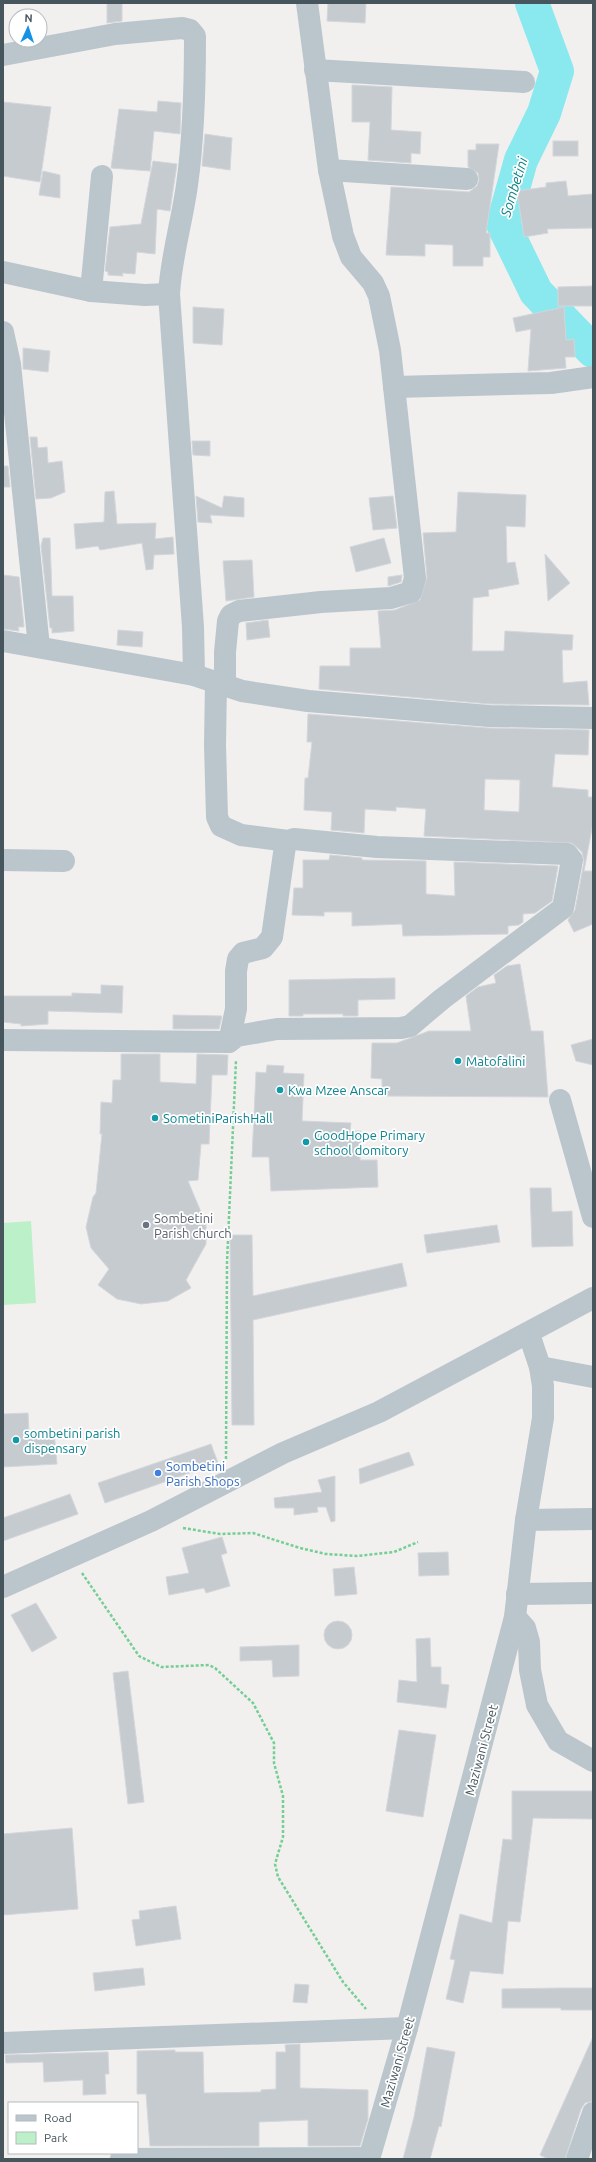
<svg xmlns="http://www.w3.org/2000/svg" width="596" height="2162" font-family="Ubuntu,sans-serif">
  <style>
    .green { fill: #bcf0c8 }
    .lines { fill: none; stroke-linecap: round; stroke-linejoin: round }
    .river { stroke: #89e9ee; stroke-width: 34 }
    .building { fill: #c6cbcf; stroke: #d3d6db; fill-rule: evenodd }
    .path { stroke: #74cf93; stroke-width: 2.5; stroke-dasharray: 3 2; stroke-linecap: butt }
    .minor { stroke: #bac6cc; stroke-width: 22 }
    .culture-dot { fill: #0f9aa8; stroke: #fff; stroke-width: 1.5 }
    .worship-dot { fill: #6b7280; stroke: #fff; stroke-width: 1.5 }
    .shop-dot { fill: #3f7fe0; stroke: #fff; stroke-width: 1.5 }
    .labels { text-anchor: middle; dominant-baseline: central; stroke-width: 3.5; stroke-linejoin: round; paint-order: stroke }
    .culture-label { font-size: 13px; fill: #0d838f; stroke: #fff; text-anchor: start }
    .worship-label { font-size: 13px; fill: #5b616d; stroke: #fff; text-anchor: start }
    .shop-label { font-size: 13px; fill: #366cbe; stroke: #fff; text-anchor: start }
    .street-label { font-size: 13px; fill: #47565d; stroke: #fff }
    .water-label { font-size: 14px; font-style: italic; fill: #0b8186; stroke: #fff }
  </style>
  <rect width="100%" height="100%" fill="#f2efef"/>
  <polygon class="green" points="31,1221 36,1303 3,1305 3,1223"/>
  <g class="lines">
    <polyline class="river" points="532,3 557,71 544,113 521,160 503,224 536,292 593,351"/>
  </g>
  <g class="building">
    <polygon points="107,3 122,3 122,21 107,23"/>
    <polygon points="328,3 366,3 365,23 327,21"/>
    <polygon points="352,85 392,87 391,130 421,132 420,154 411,153 411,163 368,160 370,122 352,122"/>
    <polygon points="158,101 181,103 180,134 154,131 150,171 111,168 119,109 157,112"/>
    <polygon points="3,102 51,107 40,182 3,176"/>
    <polygon points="205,134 232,138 230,170 202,166"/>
    <rect x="553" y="141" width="25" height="15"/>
    <polygon points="476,144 499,144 486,233 490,233 490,257 483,257 483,266 453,266 453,245 425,244 425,256 386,255 391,187 469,192 477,186 479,180 478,173 468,167 468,150 476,150"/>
    <polygon points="153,161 177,164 170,211 157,209 155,254 137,252 135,274 122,273 123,276 108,275 108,272 105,271 110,227 141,224"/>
    <polygon points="43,171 60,175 60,198 39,195"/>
    <polygon points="566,181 568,196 593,194 593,228 547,229 548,233 524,237 517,191 546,187 546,183"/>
    <polygon points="593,286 593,306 558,306 558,287"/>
    <polygon points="193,307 224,309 222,345 193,343"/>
    <polygon points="564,307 566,340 574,339 575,357 565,357 566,368 528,371 531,329 516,332 513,318"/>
    <polygon points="23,348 50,351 48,372 23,369"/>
    <polygon points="30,437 37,437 38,448 47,447 48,463 62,461 65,492 51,498 36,499"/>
    <polygon points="192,441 210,441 210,456 193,455"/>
    <polygon points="3,466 8,466 10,487 3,487"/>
    <polygon points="114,491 117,524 156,523 155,539 173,537 174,554 154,555 153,569 146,570 142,543 100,550 98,546 76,549 74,524 104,522 105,492"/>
    <polygon points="458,492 526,495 525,527 506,526 507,563 515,562 519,584 488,590 489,596 473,598 472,651 504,651 505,631 573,635 572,650 562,650 563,683 587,681 589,705 490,704 319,689 320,666 350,666 350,648 381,648 378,611 395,610 420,600 427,577 423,533 456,532"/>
    <polygon points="196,496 222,508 224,496 244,498 244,517 210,515 212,523 198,522"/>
    <polygon points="393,496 397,528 373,530 369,498"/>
    <polygon points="43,538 50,538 52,596 73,596 74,631 52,633 52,628 50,628 41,546"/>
    <polygon points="384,538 391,563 356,572 350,547"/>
    <polygon points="545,554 570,583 548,601"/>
    <polygon points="252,560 254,597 226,601 223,561"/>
    <polygon points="3,575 19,577 24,627 18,627 19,631 3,629"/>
    <polygon points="402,575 401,582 388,586 388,577"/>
    <polygon points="268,620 270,637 247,640 246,623"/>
    <polygon points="118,630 143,632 142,647 117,645"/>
    <path d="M 308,714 L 488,728 L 589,730 L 588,755 L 555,754 L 552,787 L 588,790 L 588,797 L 593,797 L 593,823 L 584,871 L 593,871 L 593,924 L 574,932 L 568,920 L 575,910 L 584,862 L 582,852 L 572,843 L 424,836 L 426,809 L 396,807 L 396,811 L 365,809 L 364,833 L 331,830 L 332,812 L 304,810 L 305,778 L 308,778 L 312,742 L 307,742 ZM 485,779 L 520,780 L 519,812 L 484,810 Z"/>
    <polygon points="330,855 362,858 362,860 426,861 426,894 455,896 454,862 558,866 552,901 535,913 523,914 523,922 519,925 508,926 508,934 403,936 402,924 352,926 352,912 324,912 324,916 292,915 294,888 303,888 303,860 329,860"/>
    <polygon points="520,964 531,1031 543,1031 548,1097 382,1096 382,1079 371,1078 372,1043 397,1043 429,1031 471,1031 466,996 478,987 496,983 494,975 507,966"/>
    <polygon points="395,978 395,999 358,1000 358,1016 343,1016 343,1014 303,1014 303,1016 289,1016 289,980"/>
    <polygon points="101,985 123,986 122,1013 48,1011 48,1024 21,1026 21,1024 3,1022 3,996 72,996 72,993 101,994"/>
    <polygon points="173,1015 222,1016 219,1029 173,1029"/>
    <polygon points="593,1039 593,1065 576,1061 571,1045"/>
    <polygon points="121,1054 160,1054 160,1082 196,1084 197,1054 228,1055 227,1075 212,1075 209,1144 201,1144 198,1180 188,1181 206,1224 206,1244 186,1280 191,1288 168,1301 141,1304 117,1299 98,1285 109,1269 91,1248 86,1227 93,1197 96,1193 102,1134 100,1134 101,1102 112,1103 113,1080 121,1080"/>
    <polygon points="267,1065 284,1066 283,1073 304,1074 302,1121 351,1123 350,1131 361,1131 360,1160 377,1160 378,1187 271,1191 269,1157 252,1157 256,1072 266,1073"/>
    <polygon points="530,1188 551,1188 552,1212 572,1211 573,1246 532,1247"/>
    <polygon points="497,1225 500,1242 427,1253 424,1235"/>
    <polygon points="230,1235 252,1235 253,1296 402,1263 407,1286 253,1320 254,1425 232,1425"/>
    <polygon points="28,1413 29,1433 54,1432 57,1464 3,1467 3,1414"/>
    <polygon points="211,1444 218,1463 105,1503 98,1483"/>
    <polygon points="409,1452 414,1465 360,1484 359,1469"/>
    <polygon points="335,1476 335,1521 331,1522 326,1507 317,1507 318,1512 294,1515 294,1508 275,1508 274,1498 322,1492 318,1480"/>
    <polygon points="70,1494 78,1514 3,1541 3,1518"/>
    <polygon points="222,1537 227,1553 221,1555 230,1586 206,1593 204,1588 169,1595 166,1577 189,1573 182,1548"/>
    <polygon points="448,1552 449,1575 419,1576 418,1553"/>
    <polygon points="354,1567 357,1594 335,1596 333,1569"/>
    <polygon points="36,1603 57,1638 32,1652 11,1615"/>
    <circle cx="338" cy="1635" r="14"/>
    <polygon points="430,1638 431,1667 441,1667 441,1684 449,1685 446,1708 397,1702 399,1680 417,1682 416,1639"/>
    <polygon points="299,1645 299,1676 273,1677 272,1660 240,1661 240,1647"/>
    <polygon points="128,1671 144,1802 128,1804 113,1673"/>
    <polygon points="399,1730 436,1735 423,1817 386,1811"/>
    <polygon points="512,1791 593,1791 593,1819 533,1818 520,1922 508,1921 503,1974 470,1971 463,2003 446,1999 455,1960 450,1959 460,1914 492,1923 503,1839 512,1840"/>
    <polygon points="72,1828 78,1909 3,1915 3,1834"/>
    <polygon points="176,1906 181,1939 136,1946 132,1920 140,1919 139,1911"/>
    <polygon points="143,1968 145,1985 95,1991 93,1973"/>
    <polygon points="295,1984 309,1985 307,2003 293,2002"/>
    <polygon points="558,1988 593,1988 593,2010 561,2010 561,2008 502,2008 502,1989"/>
    <polygon points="593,2037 593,2101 585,2103 581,2109 565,2159 548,2159 540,2155"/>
    <polygon points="300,2044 300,2088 368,2090 368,2119 360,2146 308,2146 308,2120 259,2122 259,2146 150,2146 146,2094 137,2094 137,2051 175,2050 175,2052 203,2052 204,2093 261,2092 261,2090 276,2089 276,2052 286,2052 285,2045"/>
    <polygon points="427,2047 455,2052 441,2127 439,2126 430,2159 403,2159 414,2117"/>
    <polygon points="108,2052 109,2074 105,2074 106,2094 83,2095 83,2080 44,2082 43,2062 6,2063 5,2055"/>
  </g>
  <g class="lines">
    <g class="path">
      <polyline points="226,1459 227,1262 236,1060"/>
      <polyline points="183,1528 220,1534 253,1533 300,1548 326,1554 357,1556 394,1552 418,1542"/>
      <polyline points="82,1573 139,1656 161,1667 209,1665 215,1668 253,1703 274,1743 274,1763 283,1796 283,1837 275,1864 278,1877 343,1982 366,2009"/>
    </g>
    <g class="minor">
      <path d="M 3,55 L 115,34 L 182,28 L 190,30 L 195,36 C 195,86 194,136 187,185 C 182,222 171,257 169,294 L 193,627 L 194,675"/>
      <polyline points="315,70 524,82"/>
      <polyline points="329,170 467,179"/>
      <polyline points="3,272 91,291 145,295 169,294"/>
      <polyline points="91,291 102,176"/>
      <polyline points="3,332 10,364 39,647"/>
      <polyline points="394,387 551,383 593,377"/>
      <polyline points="3,641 194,675 242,691 308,701 489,716 593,718"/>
      <polyline points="225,685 225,652 228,621 231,615 239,611 321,602 391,598 411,592 415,578 390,350 379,296 373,283 351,257 343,236 329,170 307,3"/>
      <polyline points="3,860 64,861"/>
      <polyline points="3,1040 229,1042 237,1036 277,1029 401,1028 410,1026 442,999 563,908 572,860 567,854 377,847 294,839 288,841 241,835 221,826 217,817 215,745 216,682"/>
      <polyline points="229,1042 236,1009 236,971 238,959 243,953 263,948 272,937 285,846 288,841"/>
      <polyline points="560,1100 593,1217"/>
      <polyline points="540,1367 593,1377"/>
      <polyline points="526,1520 593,1519"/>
      <polyline points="3,1587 151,1521 283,1453 379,1412 593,1298"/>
      <polyline points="517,1594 593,1593"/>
      <polyline points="515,1617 525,1628 529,1642 530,1670 537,1705 558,1741 593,1761"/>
      <polyline points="3,2043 407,2028"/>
      <polyline points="121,2159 369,2158"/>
      <polyline points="369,2159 407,2028 515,1617 526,1520 543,1418 543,1386 540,1367 529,1334"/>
      <polyline points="577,2159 593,2113"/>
    </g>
  </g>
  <g class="culture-dot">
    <circle cx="458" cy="1061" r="4"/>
    <circle cx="280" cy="1090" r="4"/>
    <circle cx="155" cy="1118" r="4"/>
    <circle cx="306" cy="1142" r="4"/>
    <circle cx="16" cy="1440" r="4"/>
  </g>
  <circle class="worship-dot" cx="146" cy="1225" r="4"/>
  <circle class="shop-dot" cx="158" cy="1473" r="4"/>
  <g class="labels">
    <g class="culture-label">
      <text x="466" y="1061">Matofalini</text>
      <text x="288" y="1090">Kwa Mzee Anscar</text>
      <text x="163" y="1118">SometiniParishHall</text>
      <text x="314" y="1135">GoodHope Primary<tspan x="314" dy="15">school domitory</tspan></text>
      <text x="24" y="1433">sombetini parish<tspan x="24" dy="15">dispensary</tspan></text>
    </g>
    <g class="worship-label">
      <text x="154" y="1218">Sombetini<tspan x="154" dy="15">Parish church</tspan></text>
    </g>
    <g class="shop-label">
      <text x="166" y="1466">Sombetini<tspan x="166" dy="15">Parish Shops</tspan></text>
    </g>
    <g class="street-label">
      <text transform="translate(481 1750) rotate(-75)">Maziwani Street</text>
      <text transform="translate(397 2062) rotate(-74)">Maziwani Street</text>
    </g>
    <g class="water-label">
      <text transform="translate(514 187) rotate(-73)">Sombetini</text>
    </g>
  </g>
  <rect width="596" height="2162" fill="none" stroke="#47565d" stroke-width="8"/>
  <rect x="8" y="2102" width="130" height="52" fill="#ffffff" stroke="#b5bbbe"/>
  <rect x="16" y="2115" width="20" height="6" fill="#bac6cc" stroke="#b5bbbe"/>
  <text x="44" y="2122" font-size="12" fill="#47565d">Road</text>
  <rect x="16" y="2132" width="20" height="12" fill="#bcf0c8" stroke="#b5bbbe"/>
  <text x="44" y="2142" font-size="12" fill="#47565d">Park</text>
  <g transform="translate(28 28) rotate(3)"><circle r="19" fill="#ffffff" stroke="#b5bbbe"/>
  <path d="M0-3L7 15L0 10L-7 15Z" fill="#1592e5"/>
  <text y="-6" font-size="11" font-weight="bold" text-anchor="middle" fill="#47565d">N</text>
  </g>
</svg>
